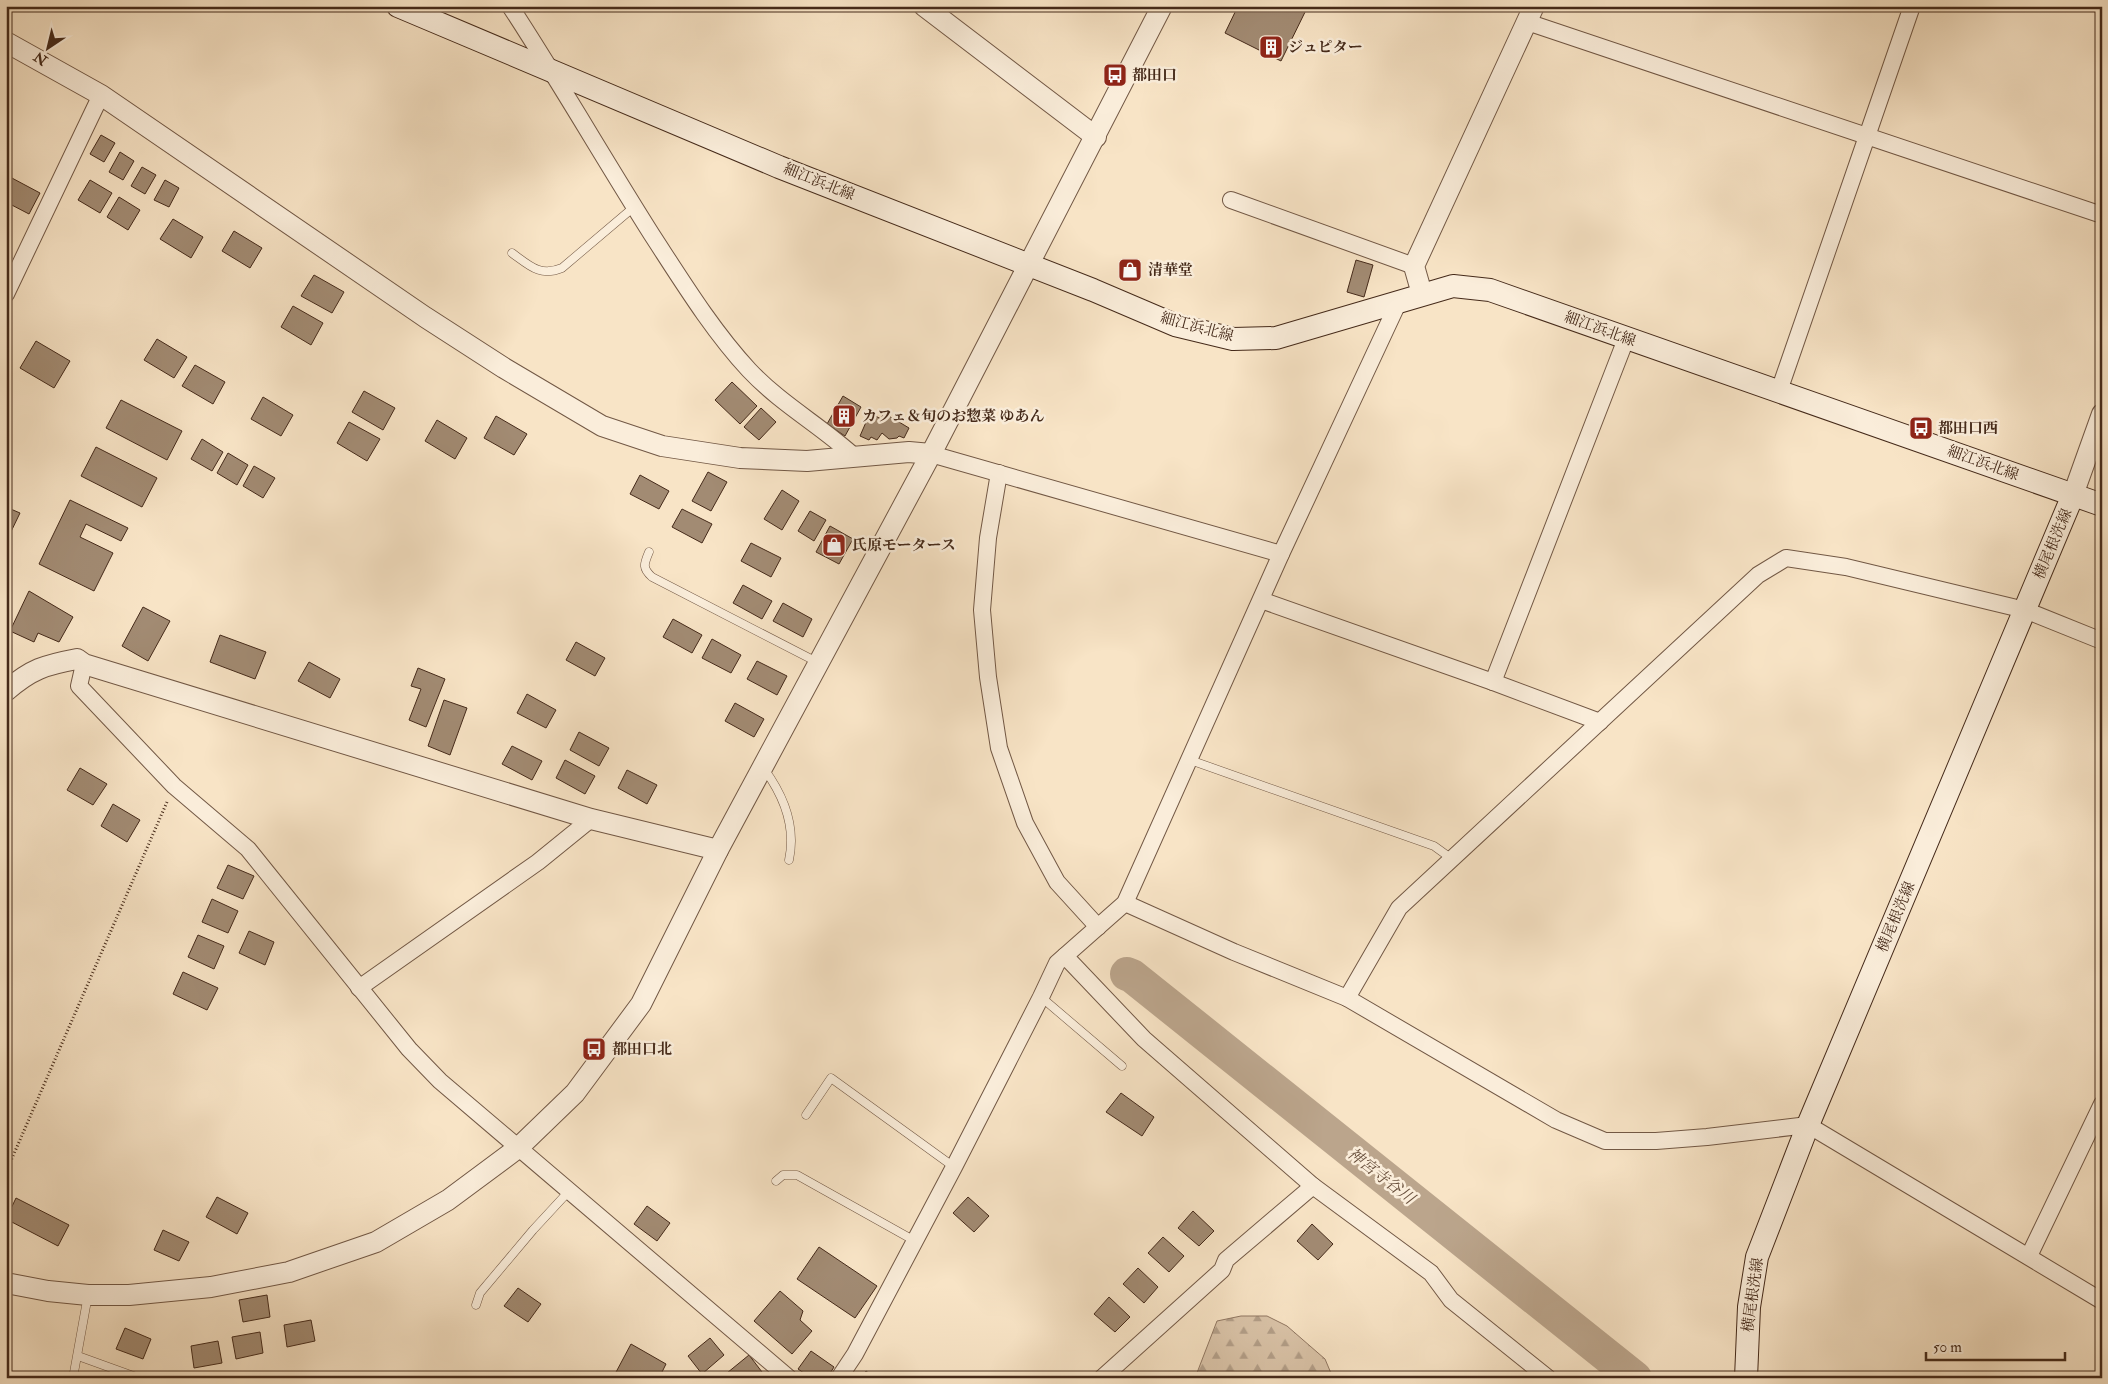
<svg xmlns="http://www.w3.org/2000/svg" width="2108" height="1384" font-family="'IM FELL Double Pica','Noto Serif JP',serif">
  <style>
    .forest { fill: url(#forest-firs); stroke: #907762 }
    .lines { fill: none; stroke-linecap: round; stroke-linejoin: round }
    .river { stroke: #bba58c; stroke-width: 34 }
    .building { fill: #a28b73; stroke: #452a1a }
    .service-casing { stroke: #725845; stroke-width: 9 }
    .minor-casing { stroke: #725845; stroke-width: 18 }
    .tertiary-casing { stroke: #725845; stroke-width: 22 }
    .secondary-casing { stroke: #452a1a; stroke-width: 24 }
    .path { stroke: #452a1a; stroke-width: 3; stroke-dasharray: 1 2.5; stroke-linecap: butt }
    .service { stroke: #faedda; stroke-width: 8 }
    .minor { stroke: #faedda; stroke-width: 16 }
    .tertiary { stroke: #faedda; stroke-width: 20 }
    .secondary { stroke: #faedda; stroke-width: 22 }
    .labels { text-anchor: middle; dominant-baseline: central; stroke-width: 5; stroke-linejoin: round; paint-order: stroke }
    .poi-label { font-size: 15px; font-weight: bold; fill: #452a1a; stroke: #faedda; text-anchor: start }
    .street-label { font-size: 15px; fill: #452a1a; stroke: #faedda }
    .water-label { font-size: 16px; font-style: italic; fill: #684f3c; stroke: #faedda }
  </style>
  <defs>
    <pattern id="forest-firs" width="22" height="20" patternUnits="userSpaceOnUse" patternTransform="scale(1.25)"><rect width="22" height="20" fill="#dac4a9"/><path d="M5 1l3.5 6h-7zM16 11l3.5 6h-7z" fill="#b39f89"/></pattern>
  </defs>
  <rect width="100%" height="100%" fill="#f8e4c6"/>
  <filter id="stains"><feTurbulence type="fractalNoise" baseFrequency=".004" numOctaves="4"/><feColorMatrix values="0 0 0 0 .2 0 0 0 0 .09 0 0 0 0 .02 0 0 0 .5 -.17"/></filter>
  <radialGradient id="worn" r=".72"><stop offset=".6" stop-color="#630" stop-opacity="0"/><stop offset="1" stop-color="#630" stop-opacity=".3"/></radialGradient>
  <polygon class="forest" points="1241,1316 1267,1316 1287,1326 1325,1359 1333,1378 1195,1378 1217,1321"/>
  <g class="lines">
    <polyline class="river" points="1127,974 1132,976 1635,1378"/>
  </g>
  <g class="building">
    <polygon points="1238,6 1308,6 1281,61 1225,33"/>
    <polygon points="101,135 115,143 104,162 90,154"/>
    <polygon points="120,152 134,161 123,180 109,172"/>
    <polygon points="142,167 156,175 145,194 131,186"/>
    <polygon points="10,177 40,193 29,214 6,202 6,183"/>
    <polygon points="90,180 112,193 100,213 78,200"/>
    <polygon points="165,180 179,188 169,207 154,200"/>
    <polygon points="119,197 140,210 128,230 107,217"/>
    <polygon points="173,219 203,237 191,258 160,239"/>
    <polygon points="234,231 262,248 250,268 222,251"/>
    <polygon points="1356,260 1373,265 1364,297 1347,292"/>
    <polygon points="314,275 344,292 332,313 301,296"/>
    <polygon points="293,306 323,323 311,345 281,327"/>
    <polygon points="157,339 187,357 174,378 144,360"/>
    <polygon points="36,341 70,361 54,388 20,368"/>
    <polygon points="195,365 225,382 213,404 182,386"/>
    <polygon points="732,382 757,406 740,424 715,400"/>
    <polygon points="364,391 395,408 383,430 352,412"/>
    <polygon points="843,396 861,407 845,436 827,424"/>
    <polygon points="263,397 293,415 281,436 251,419"/>
    <polygon points="121,400 182,431 167,460 106,428"/>
    <polygon points="761,408 776,422 759,440 744,427"/>
    <polygon points="870,413 881,419 884,413 909,428 904,438 899,436 897,438 889,439 882,433 877,440 871,437 869,440 860,436"/>
    <polygon points="496,416 527,434 514,455 484,438"/>
    <polygon points="437,420 467,438 455,459 425,441"/>
    <polygon points="349,422 380,439 367,461 337,443"/>
    <polygon points="202,439 223,452 212,471 191,459"/>
    <polygon points="96,447 157,478 142,507 81,476"/>
    <polygon points="228,453 248,465 237,485 217,473"/>
    <polygon points="254,466 275,478 263,498 243,486"/>
    <polygon points="708,472 727,482 711,511 692,501"/>
    <polygon points="640,475 669,491 659,509 630,494"/>
    <polygon points="782,490 799,501 782,530 764,519"/>
    <polygon points="70,500 128,528 121,541 86,524 80,537 113,553 94,591 39,564"/>
    <polygon points="6,507 20,513 6,542"/>
    <polygon points="682,509 712,524 702,543 672,527"/>
    <polygon points="810,511 826,520 814,541 798,531"/>
    <polygon points="830,526 853,539 839,564 816,552"/>
    <polygon points="751,543 781,558 771,577 741,561"/>
    <polygon points="743,585 772,601 762,619 733,603"/>
    <polygon points="29,591 73,617 59,642 38,633 34,642 10,631"/>
    <polygon points="783,603 812,619 803,637 773,621"/>
    <polygon points="143,607 170,621 148,661 122,646"/>
    <polygon points="673,619 702,635 692,653 663,637"/>
    <polygon points="220,635 266,652 255,679 210,662"/>
    <polygon points="712,639 741,655 731,673 702,658"/>
    <polygon points="576,642 605,658 595,676 566,660"/>
    <polygon points="757,661 787,676 777,695 747,679"/>
    <polygon points="309,662 340,679 330,698 298,681"/>
    <polygon points="418,668 445,679 426,727 409,720 421,689 411,686"/>
    <polygon points="527,694 556,710 546,728 517,713"/>
    <polygon points="444,700 467,708 450,755 428,746"/>
    <polygon points="735,703 764,719 754,737 725,721"/>
    <polygon points="579,732 609,748 599,766 570,750"/>
    <polygon points="512,746 542,761 532,780 502,764"/>
    <polygon points="565,760 595,776 585,794 556,778"/>
    <polygon points="80,768 107,784 93,805 67,790"/>
    <polygon points="627,770 657,785 647,804 618,788"/>
    <polygon points="113,804 140,820 127,842 101,826"/>
    <polygon points="228,865 254,876 243,899 217,888"/>
    <polygon points="212,899 238,911 228,933 202,922"/>
    <polygon points="249,931 274,942 265,965 239,953"/>
    <polygon points="198,935 224,946 214,969 188,957"/>
    <polygon points="183,972 218,988 207,1010 173,994"/>
    <polygon points="1121,1093 1154,1117 1142,1136 1106,1112"/>
    <polygon points="217,1197 248,1213 237,1234 206,1217"/>
    <polygon points="968,1197 989,1216 974,1232 953,1213"/>
    <polygon points="16,1198 69,1225 58,1246 6,1219"/>
    <polygon points="647,1206 670,1223 657,1241 634,1224"/>
    <polygon points="1193,1211 1214,1231 1199,1246 1178,1228"/>
    <polygon points="1312,1224 1333,1244 1318,1260 1297,1241"/>
    <polygon points="163,1230 189,1242 179,1261 154,1250"/>
    <polygon points="1163,1237 1184,1256 1169,1272 1148,1253"/>
    <polygon points="819,1247 877,1286 855,1318 797,1279"/>
    <polygon points="1138,1268 1158,1287 1144,1303 1123,1284"/>
    <polygon points="518,1288 541,1304 528,1322 504,1306"/>
    <polygon points="780,1291 803,1311 800,1320 812,1331 792,1354 754,1321"/>
    <polygon points="267,1295 270,1317 243,1322 239,1300"/>
    <polygon points="1109,1297 1130,1317 1115,1332 1094,1314"/>
    <polygon points="311,1320 315,1341 287,1347 284,1325"/>
    <polygon points="125,1328 151,1339 143,1359 116,1349"/>
    <polygon points="260,1332 263,1353 236,1359 232,1337"/>
    <polygon points="710,1338 724,1355 702,1374 688,1356"/>
    <polygon points="218,1341 222,1363 194,1368 191,1346"/>
    <polygon points="631,1344 666,1364 659,1378 622,1378 615,1374"/>
    <polygon points="811,1351 834,1367 827,1378 811,1378 798,1369"/>
    <polygon points="749,1355 762,1372 755,1378 731,1378 727,1373"/>
    <polygon points="866,1371 875,1378 860,1378"/>
  </g>
  <g class="lines">
    <g class="service-casing">
      <g id="service">
        <path d="M 512,253 C 530,266 540,277 562,268 L 634,207"/>
        <path d="M 649,552 C 644,564 642,568 652,577 L 817,662"/>
        <polyline points="1190,760 1434,846 1452,859"/>
        <path d="M 764,769 C 784,796 796,827 789,860"/>
        <polyline points="1041,997 1122,1066"/>
        <polyline points="806,1115 831,1078 954,1167"/>
        <polyline points="776,1181 783,1175 797,1175 915,1241"/>
        <polyline points="476,1305 480,1293 533,1230 570,1190"/>
        <polyline points="78,1356 139,1378"/>
        <polyline points="73,1378 88,1295"/>
      </g>
    </g>
    <g class="minor-casing">
      <g id="minor">
        <path d="M 510,6 C 559,81 604,159 652,235 C 682,281 712,330 749,370 C 782,405 820,425 855,457"/>
        <polyline points="1527,22 2102,215"/>
        <polyline points="1231,200 1414,266"/>
        <polyline points="6,294 101,95"/>
        <polyline points="1779,391 1912,6"/>
        <polyline points="931,454 1281,554"/>
        <polyline points="999,473 988,538 982,610 988,677 999,748 1025,823 1057,882 1098,927"/>
        <polyline points="1261,600 1493,682 1600,722"/>
        <polyline points="84,664 79,686 174,786 248,849 409,1049 440,1081 789,1378"/>
        <polyline points="1493,682 1626,339"/>
        <polyline points="1125,903 1234,952 1347,998 1556,1120 1605,1141 1656,1141 1707,1137 1808,1125 2102,1301"/>
        <polyline points="1065,956 1144,1039 1313,1186 1431,1273 1451,1300 1548,1378"/>
        <polyline points="359,988 538,862 591,819"/>
        <polyline points="1347,998 1399,908 1758,575 1786,558 1846,567 2025,610 2102,641"/>
        <polyline points="2029,1256 2102,1104"/>
        <polyline points="839,1378 855,1354 954,1167 1041,997 1057,963 1125,903 1281,554 1399,301"/>
        <polyline points="1102,1378 1222,1270 1226,1260 1313,1186"/>
      </g>
    </g>
    <g class="tertiary-casing">
      <g id="tertiary">
        <polyline points="924,6 1096,137"/>
        <polyline points="6,42 101,95 425,317 504,368 602,426 662,446 740,458 807,461 909,452 931,454"/>
        <polyline points="1422,294 1414,266 1534,6"/>
        <polyline points="2073,495 2102,414"/>
        <path d="M 6,691 C 31,669 45,665 77,659 L 84,664 L 591,819 L 718,850"/>
        <polyline points="6,1283 48,1291 88,1295 129,1295 211,1287 289,1272 376,1242 448,1200 518,1148 575,1093 641,1004 718,850 931,454 1162,6"/>
      </g>
    </g>
    <g class="secondary-casing">
      <g id="secondary">
        <polyline points="398,6 779,167 1093,290 1175,325 1233,339 1276,338 1453,286 1490,290 2102,505"/>
        <polyline points="1746,1378 1749,1307 1757,1257 1808,1125 2073,495"/>
      </g>
    </g>
    <polyline class="path" points="6,1172 167,802"/>
    <use href="#service" class="service"/>
    <use href="#minor" class="minor"/>
    <use href="#tertiary" class="tertiary"/>
    <use href="#secondary" class="secondary"/>
  </g>
  <defs>
    <g id="building-square" transform="scale(1.25)"><rect x="-9" y="-9" width="18" height="18" rx="4" fill="#8f2418" stroke="#faedda"/><path d="M-4-6H4V6H1V3H-1V6H-4ZM-2.5-4.3h1.7v1.8h-1.7ZM.8-4.3h1.7v1.8H.8ZM-2.5-1h1.7V.8h-1.7ZM.8-1h1.7V.8H.8Z" fill="#fff"/></g>
    <g id="bus-square" transform="scale(1.25)"><rect x="-9" y="-9" width="18" height="18" rx="4" fill="#8f2418" stroke="#faedda"/><path d="M-5-6H5V4H4V6H2V4H-2V6H-4V4H-5ZM-3.5-4V0h7V-4ZM-3.5 1.2v1.5H-2V1.2ZM2 1.2v1.5H3.5V1.2Z" fill="#fff"/></g>
    <g id="shop-square" transform="scale(1.25)"><rect x="-9" y="-9" width="18" height="18" rx="4" fill="#8f2418" stroke="#faedda"/><path d="M-5-2.5h2.3a2.7 3.5 0 0 1 5.4 0H5L5.5 6h-11ZM-1.5-2.5h3a1.5 2.3 0 0 0-3 0Z" fill="#fff"/></g>
  </defs>
  <g fill-rule="evenodd">
    <use href="#building-square" x="1271" y="47"/>
    <use href="#bus-square" x="1115" y="75"/>
    <use href="#shop-square" x="1130" y="270"/>
    <use href="#building-square" x="844" y="416"/>
    <use href="#bus-square" x="1921" y="428"/>
    <use href="#shop-square" x="834" y="545"/>
    <use href="#bus-square" x="594" y="1049"/>
  </g>
  <g class="labels">
    <g class="poi-label">
      <text x="1288" y="47">ジュピター</text>
      <text x="1132" y="75">都田口</text>
      <text x="1148" y="270">清華堂</text>
      <text x="862" y="416">カフェ＆旬のお惣菜 ゆあん</text>
      <text x="1938" y="428">都田口西</text>
      <text x="852" y="545">氏原モータース</text>
      <text x="612" y="1049">都田口北</text>
    </g>
    <g class="street-label">
      <text transform="translate(819 182) rotate(22)">細江浜北線</text>
      <text transform="translate(1197 327) rotate(15)">細江浜北線</text>
      <text transform="translate(1600 329) rotate(20)">細江浜北線</text>
      <text transform="translate(1983 463) rotate(20)">細江浜北線</text>
      <text transform="translate(2053 544) rotate(-67)">横尾根洗線</text>
      <text transform="translate(1896 917) rotate(-67)">横尾根洗線</text>
      <text transform="translate(1753 1295) rotate(-82)">横尾根洗線</text>
    </g>
    <g class="water-label">
      <text transform="translate(1381 1176) rotate(38)">神宮寺谷川</text>
    </g>
  </g>
  <rect width="2108" height="1384" fill="none" stroke="#f8e4c6" stroke-width="25"/>
  <rect x="8" y="8" width="2093" height="1369" fill="none" stroke="#452a1a" stroke-width="2.5"/>
  <rect x="12" y="12" width="2083" height="1359" fill="none" stroke="#452a1a"/>
  <g transform="translate(48 48) rotate(215)" stroke="#faedda" stroke-width="4" paint-order="stroke">
  <path d="M0-4L9 19L0 12L-9 19Z" fill="#452a1a"/>
  <text y="-8" font-size="14" font-weight="bold" text-anchor="middle" fill="#452a1a">N</text>
  </g>
  <path d="M1926 1352v8h139v-8" fill="none" stroke="#452a1a" stroke-width="2.5"/>
  <text x="1933" y="1352" font-size="15" fill="#452a1a" stroke="#faedda" stroke-width="4" paint-order="stroke">50 m</text>
  <rect width="100%" height="100%" filter="url(#stains)"/>
  <rect width="100%" height="100%" fill="url(#worn)"/>
</svg>
